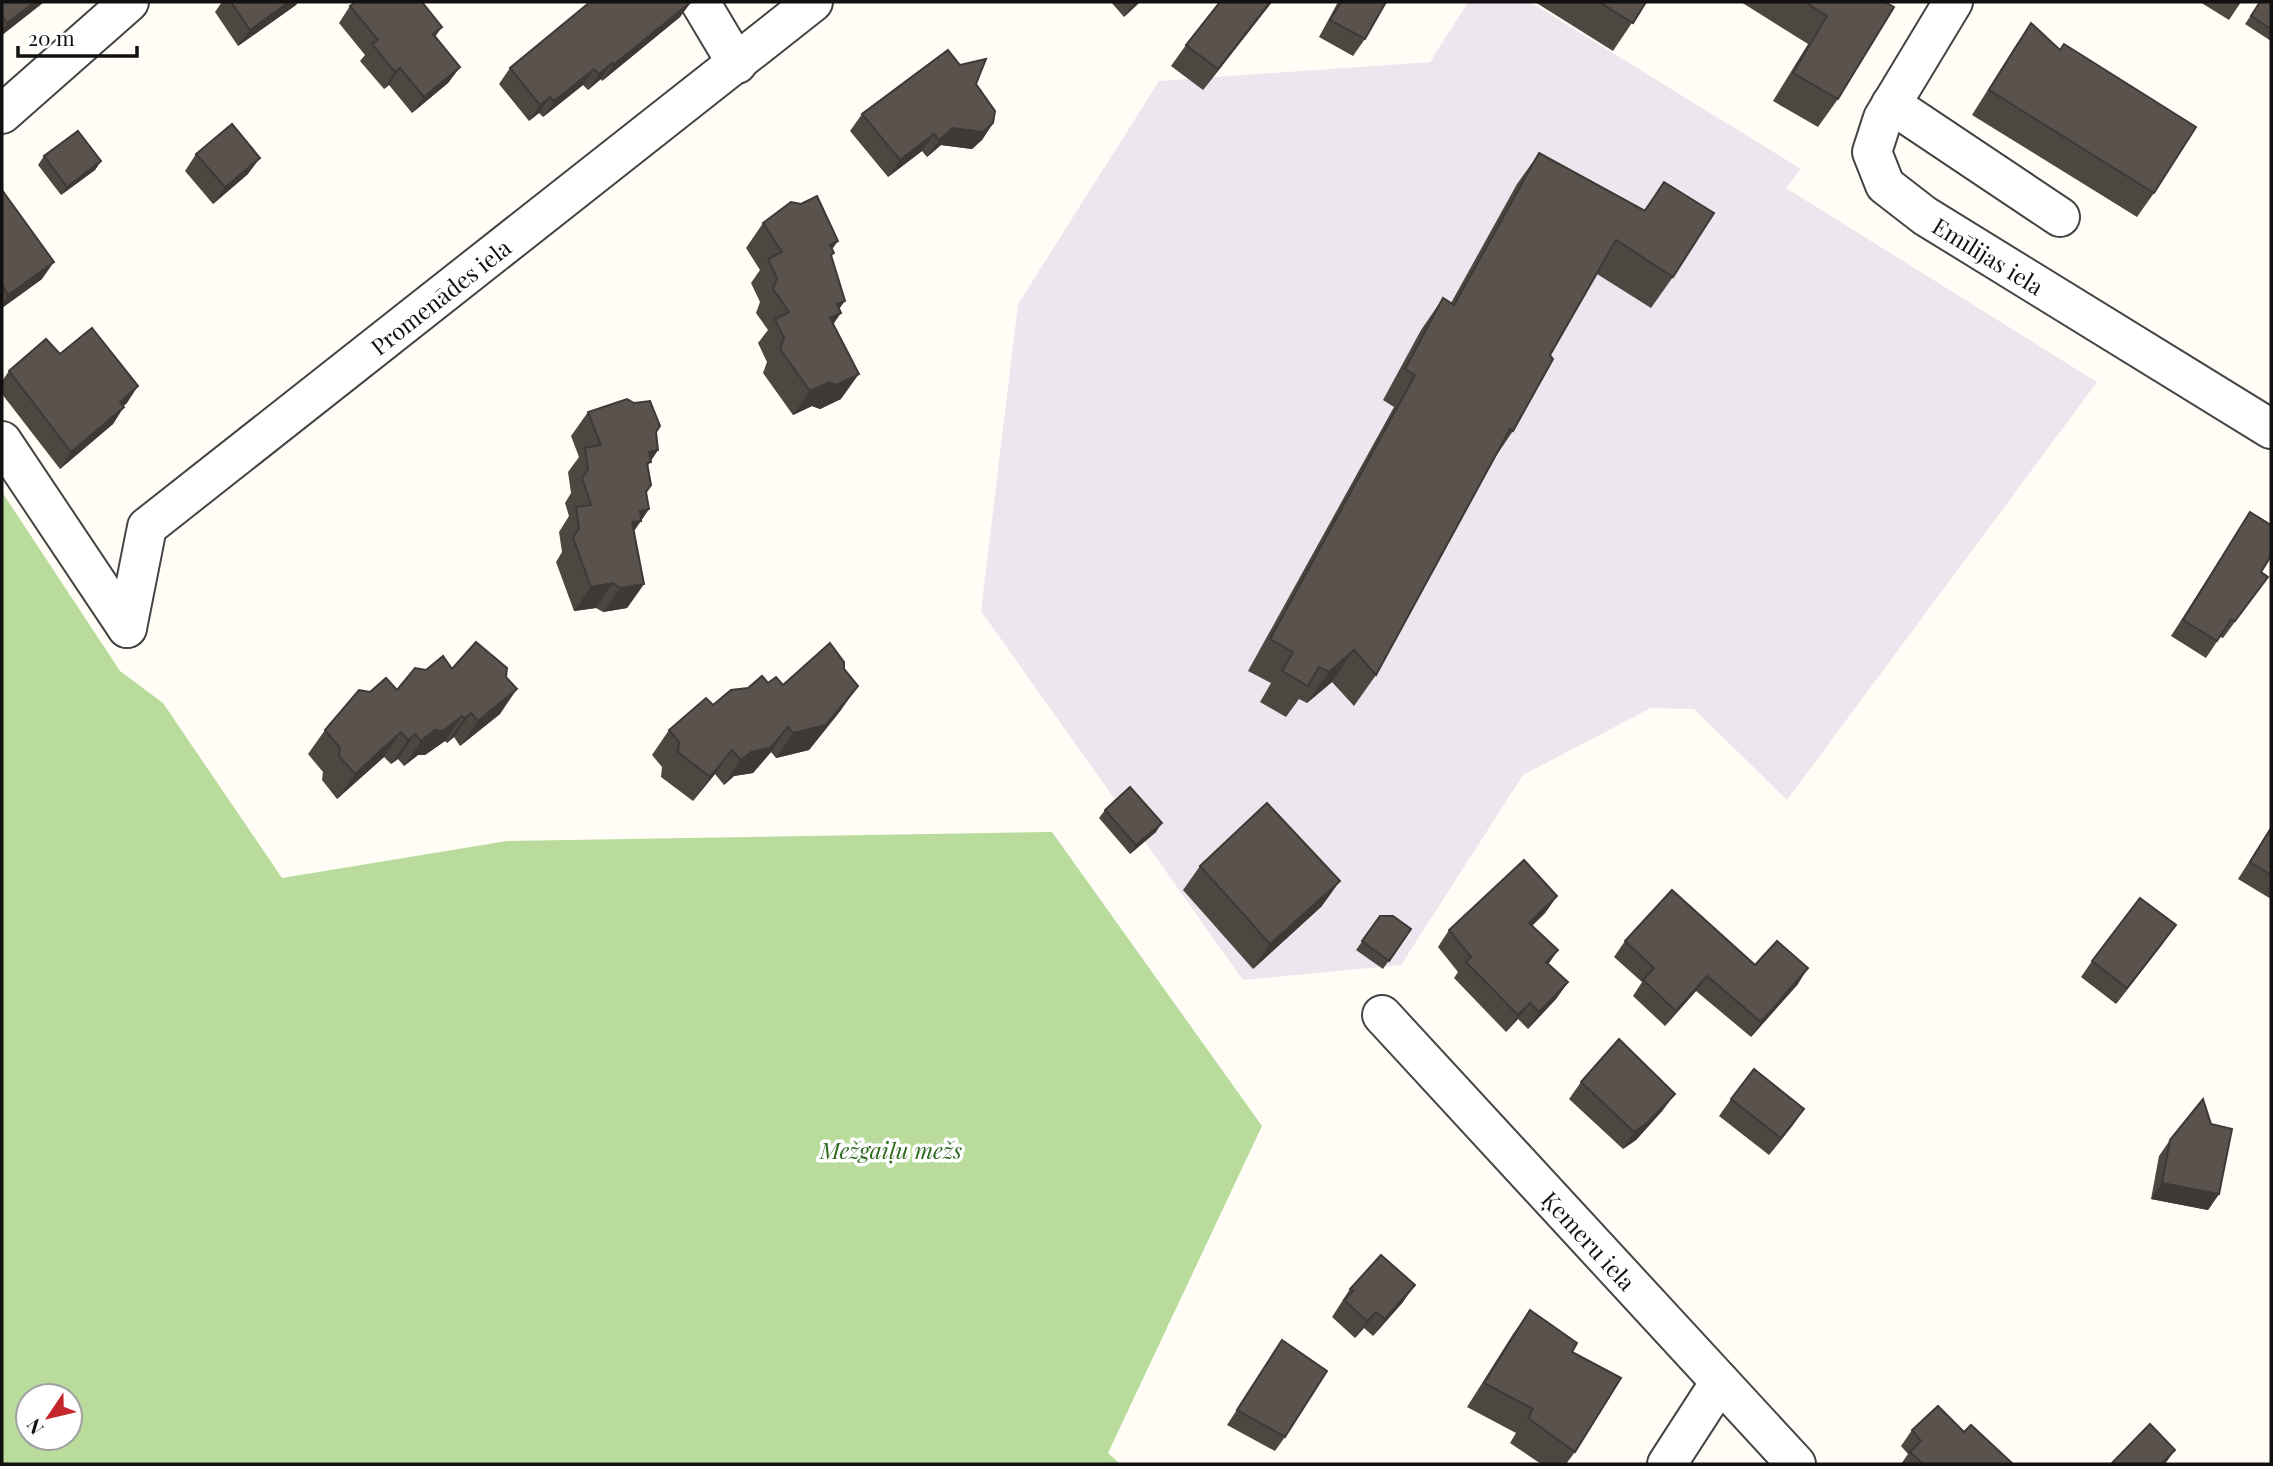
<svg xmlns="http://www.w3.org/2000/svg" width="2273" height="1466" font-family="'Playfair Display',serif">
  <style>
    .industrial { fill: #eee6ef }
    .forest { fill: #b9dc9c; fill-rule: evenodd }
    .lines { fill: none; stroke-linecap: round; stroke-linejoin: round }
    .minor-casing { stroke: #444; stroke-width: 42 }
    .minor { stroke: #fff; stroke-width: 38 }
    .wall { fill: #4d4742 }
    .shaded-wall { fill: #3f3936 }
    .building { fill: #5a524d; stroke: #3f3936; stroke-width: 2 }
    .labels { text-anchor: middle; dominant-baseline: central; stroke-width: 7; stroke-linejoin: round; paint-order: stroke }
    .street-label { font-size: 23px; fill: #111; stroke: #fff }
    .park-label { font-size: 23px; font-style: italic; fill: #2f6b1f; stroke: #fff }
  </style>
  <rect width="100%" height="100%" fill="#fffdf5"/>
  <polygon class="industrial" points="1468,2 1530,2 1801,169 1786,188 2097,382 1787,800 1694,709 1651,708 1523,775 1401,965 1243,980 981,611 1018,304 1159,81 1430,62"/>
  <path class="forest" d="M 2,492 L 120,671 L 163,703 L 282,878 L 507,841 L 1052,832 L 1262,1126 L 1108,1453 L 1120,1464 L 2,1464 ZM 28,1396 L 70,1396 L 70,1438 L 28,1438 Z"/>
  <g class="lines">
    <g class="minor-casing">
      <g id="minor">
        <polyline points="700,2 737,64"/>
        <path id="s1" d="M 1953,2 L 1883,118 L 1872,152 L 1885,185 L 1925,216 L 2271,429"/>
        <polyline points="1891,104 2060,217"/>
        <polyline points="2,114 129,2"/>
        <polyline points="2,441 127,628"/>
        <path id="s2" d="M 127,628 L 147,527 L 813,2"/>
        <path id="s3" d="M 1382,1015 L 1796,1464"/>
        <polyline points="1667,1464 1720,1382"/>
      </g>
    </g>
    <use href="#minor" class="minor"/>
  </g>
  <g class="wall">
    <polygon points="2,2 44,2 2,35"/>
    <polygon points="222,2 298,2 296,5 238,46 215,12"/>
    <polygon points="691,2 680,17 602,81 601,79 588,90 583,85 543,117 539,113 529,121 499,84 510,68"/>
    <polygon points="1111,2 1140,2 1124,17"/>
    <polygon points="1220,2 1272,2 1203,90 1171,66 1186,45"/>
    <polygon points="1338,2 1386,2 1365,39 1353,56 1319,37"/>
    <polygon points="1535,2 1646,2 1613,51"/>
    <polygon points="1741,2 1885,2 1838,99 1818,127 1773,101 1808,44"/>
    <polygon points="2200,2 2241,2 2229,20"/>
    <polygon points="2260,2 2271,2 2271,41 2245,24"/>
    <polygon points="350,6 442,27 435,37 460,67 448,83 412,113 389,85 384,89 360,61 365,55 339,23"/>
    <polygon points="2031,23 2154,193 2137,217 1972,115 2014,48"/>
    <polygon points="976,84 993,123 982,140 972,149 941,145 927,157 922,151 888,177 850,131 862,114"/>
    <polygon points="1539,153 1644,210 1664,182 1673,277 1651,308 1597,274 1550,355 1513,431 1494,459 1376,675 1354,706 1332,682 1307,703 1299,699 1286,717 1260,702 1271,683 1248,671 1394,407 1383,400 1421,330 1443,298 1451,303 1517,184"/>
    <polygon points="196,154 248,174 213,204 185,171"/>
    <polygon points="44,156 101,161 95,170 61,195 38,165"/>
    <polygon points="2,190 42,279 2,308"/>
    <polygon points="763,223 832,249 832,256 839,309 833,324 841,399 820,409 812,406 793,415 763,373 767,362 758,343 768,330 756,313 760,302 751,283 760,270 746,248"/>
    <polygon points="60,354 127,403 123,406 113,424 60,469 2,394 2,381 9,371"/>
    <polygon points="588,412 656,432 658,450 647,467 646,492 649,509 633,532 644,584 627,608 603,612 596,608 574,611 556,562 562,552 559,532 569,516 565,503 571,493 568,472 579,457 571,436"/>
    <polygon points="2250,512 2261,572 2268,577 2223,638 2220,637 2206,658 2171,636"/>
    <polygon points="452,669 506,677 500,714 460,746 454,737 447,743 445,741 425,755 418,755 404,766 398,759 391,764 384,757 337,799 322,780 323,772 308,754 325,730 370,692 397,690 426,670"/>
    <polygon points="768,683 783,685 841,710 809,750 776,758 771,752 753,773 734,776 724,785 715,774 693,801 661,777 662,767 652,755 669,730 713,705 748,688"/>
    <polygon points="1105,810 1156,832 1130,854 1099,818"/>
    <polygon points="2271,827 2271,899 2238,879"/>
    <polygon points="1200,866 1322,906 1253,969 1183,890"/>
    <polygon points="1557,896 1545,913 1532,926 1558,950 1548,964 1568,982 1556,999 1528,1029 1518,1019 1506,1032 1454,978 1458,972 1438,947 1449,930"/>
    <polygon points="1380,916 1411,929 1383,969 1356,950"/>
    <polygon points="1625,941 1755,965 1798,984 1751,1037 1696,991 1665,1026 1633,996 1642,982 1614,957"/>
    <polygon points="2164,942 2116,1004 2081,977 2092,961"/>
    <polygon points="1581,1082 1663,1110 1636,1140 1623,1149 1569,1099"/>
    <polygon points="1731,1099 1793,1125 1769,1155 1719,1116"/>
    <polygon points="2170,1140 2219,1194 2208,1210 2151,1199 2159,1156"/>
    <polygon points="1350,1289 1403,1302 1373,1336 1364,1328 1355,1338 1332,1317"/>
    <polygon points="1530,1310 1572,1352 1575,1452 1566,1464 1541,1464 1510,1443 1516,1433 1467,1407 1513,1334"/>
    <polygon points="1282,1340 1285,1437 1275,1451 1227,1425"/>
    <polygon points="1912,1430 1964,1432 2013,1464 1901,1464 1908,1454 1901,1446"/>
  </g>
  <g class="shaded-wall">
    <polygon points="35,2 44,2 2,35 2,31 7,23"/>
    <polygon points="289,2 298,2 296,5 238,46 250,30"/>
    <polygon points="691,2 680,17 602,81 613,65"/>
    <polygon points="1135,2 1140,2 1124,17"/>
    <polygon points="1270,2 1272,2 1203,90 1218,69"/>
    <polygon points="612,63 601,79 588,90 599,74"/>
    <polygon points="460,67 448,83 412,113 424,97"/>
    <polygon points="400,68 389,85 384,89 395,72"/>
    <polygon points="594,69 583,85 543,117 554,101"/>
    <polygon points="550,97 539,113 529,121 540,105"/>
    <polygon points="993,123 982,140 972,149 941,145 927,157 939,140 953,128"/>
    <polygon points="934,134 922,151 888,177 900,160"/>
    <polygon points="260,158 248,174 213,204 225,187"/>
    <polygon points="101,161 95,170 61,195 67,187"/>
    <polygon points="838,241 821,265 830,245"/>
    <polygon points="54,262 42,279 2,308 2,305 8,295"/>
    <polygon points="845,301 834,316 841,313 824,338 813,343 837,304"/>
    <polygon points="859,374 841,399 820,409 812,406 793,415 810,391 829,382"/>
    <polygon points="138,386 127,403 108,419 120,402"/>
    <polygon points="124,407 113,424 60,469 71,452"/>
    <polygon points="658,450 633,486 649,452"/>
    <polygon points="649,509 624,546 614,547 640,511"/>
    <polygon points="613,583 596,608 574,611 591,587"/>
    <polygon points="644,584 627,608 603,612 620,588"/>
    <polygon points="1354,650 1332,682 1307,703 1329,672"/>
    <polygon points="858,686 841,710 809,750 776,758 793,733"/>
    <polygon points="517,689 500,714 460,746 478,721"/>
    <polygon points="471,713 454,737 447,743 464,719"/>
    <polygon points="462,716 445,741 425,755 418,755 404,766 421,741 435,730"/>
    <polygon points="788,727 771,752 753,773 734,776 724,785 741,760 751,752"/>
    <polygon points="401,732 384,757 337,799 355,774"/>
    <polygon points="415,734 398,759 391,764 408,740"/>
    <polygon points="732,750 715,774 693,801 710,777"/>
    <polygon points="1162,823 1156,832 1130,854 1136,845"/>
    <polygon points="1340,881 1322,906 1253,969 1270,944"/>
    <polygon points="1557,896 1545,913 1517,940 1529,923"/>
    <polygon points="2176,925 2164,942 2116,1004 2127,988"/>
    <polygon points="1558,950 1547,966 1546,962"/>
    <polygon points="1808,968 1798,984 1751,1037 1761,1022"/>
    <polygon points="1707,976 1696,991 1665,1026 1676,1011"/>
    <polygon points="1568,982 1556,999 1528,1029 1539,1012"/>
    <polygon points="1530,1003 1518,1019 1506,1032 1518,1015"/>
    <polygon points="1675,1094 1663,1110 1636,1140 1623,1149 1634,1132"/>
    <polygon points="1804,1109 1793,1125 1769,1155 1781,1138"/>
    <polygon points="2162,1183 2219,1194 2208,1210 2151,1199"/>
    <polygon points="1415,1285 1403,1302 1373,1336 1385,1319"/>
    <polygon points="1376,1312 1364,1328 1355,1338 1367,1321"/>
    <polygon points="2175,1450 2165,1464 2161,1464"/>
  </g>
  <g class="building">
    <polygon points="2,2 35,2 7,23 2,16"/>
    <polygon points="231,2 289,2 250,30"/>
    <polygon points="356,2 422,2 442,27 433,34 460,67 424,97 400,68 395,72 372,44 378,40 350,6"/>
    <polygon points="590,2 691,2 613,65 612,63 599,74 594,69 554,101 550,97 540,105 510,68"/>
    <polygon points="1220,2 1270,2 1218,69 1186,45"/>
    <polygon points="1341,2 1386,2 1365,39 1330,20"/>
    <polygon points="1599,2 1646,2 1633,23"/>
    <polygon points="1805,2 1885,2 1894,7 1838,99 1793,73 1827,16"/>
    <polygon points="2260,2 2271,2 2271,29 2251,16"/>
    <polygon points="2031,23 2060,50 2064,44 2196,127 2154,193 1989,90"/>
    <polygon points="948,50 960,65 986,59 976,84 995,111 993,123 983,132 953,128 939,140 934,134 900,160 862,114"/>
    <polygon points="232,124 260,158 225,187 196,154"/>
    <polygon points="78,131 101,161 67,187 44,156"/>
    <polygon points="1539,153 1645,211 1664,182 1714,213 1673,277 1616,240 1550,355 1553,359 1513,431 1510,429 1376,675 1354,650 1329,672 1319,667 1308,686 1282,671 1293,652 1270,639 1415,375 1405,369 1443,298 1454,305"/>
    <polygon points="2,190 54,262 8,295 2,285"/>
    <polygon points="817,196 838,241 830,245 834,253 831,255 845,301 837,304 841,313 830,318 859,374 837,385 829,382 810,391 780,349 784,338 775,319 789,312 773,289 777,278 768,259 782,252 763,223 791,202 801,204"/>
    <polygon points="92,328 138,386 120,402 124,407 71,452 9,371 46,339 60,354"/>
    <polygon points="627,399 634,403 650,401 660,426 656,432 658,450 649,452 651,462 647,463 651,485 646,492 649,509 640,511 641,521 632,522 644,584 620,588 613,583 591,587 573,538 579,528 576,507 591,505 582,478 588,469 585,448 601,445 588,412"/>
    <polygon points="2250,512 2271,525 2271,556 2261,572 2268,577 2235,621 2231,619 2217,641 2183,620"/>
    <polygon points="476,642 507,668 506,677 517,689 478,721 471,713 464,719 462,716 443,731 435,730 421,741 415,734 408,740 401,732 355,774 339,756 340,748 325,730 359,690 370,692 386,678 397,690 415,668 426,670 443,656 452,669"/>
    <polygon points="830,643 844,662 844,669 858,686 826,725 793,733 788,727 770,748 751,752 741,760 732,750 710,777 678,752 679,742 669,730 706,698 713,705 731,690 748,688 762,676 768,683 776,677 783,685"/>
    <polygon points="1130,787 1162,823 1136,845 1105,810"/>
    <polygon points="1267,803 1340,881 1270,944 1200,866"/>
    <polygon points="2271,828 2271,875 2250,862"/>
    <polygon points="1524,860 1557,896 1529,923 1558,950 1546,962 1568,982 1539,1012 1530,1003 1518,1015 1466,962 1471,957 1449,930"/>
    <polygon points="1672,890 1755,965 1777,941 1808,968 1761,1022 1707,976 1676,1011 1643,980 1654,968 1625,941"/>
    <polygon points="2140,898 2176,925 2127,988 2092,961"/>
    <polygon points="1380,916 1393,916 1411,929 1389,961 1362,941"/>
    <polygon points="1619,1039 1675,1094 1647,1123 1634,1132 1581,1082"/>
    <polygon points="1754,1069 1804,1109 1781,1138 1731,1099"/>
    <polygon points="2203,1099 2211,1124 2232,1129 2219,1194 2162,1183 2170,1140"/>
    <polygon points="1381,1255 1415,1285 1385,1319 1376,1312 1367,1321 1344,1300 1353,1291 1350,1289"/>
    <polygon points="1530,1310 1577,1343 1572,1352 1621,1378 1575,1452 1528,1418 1533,1409 1484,1383"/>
    <polygon points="1282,1340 1327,1371 1285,1437 1237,1410"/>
    <polygon points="1938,1406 1964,1432 1971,1425 2013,1464 1923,1464 1910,1452 1921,1441 1912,1430"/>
    <polygon points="2150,1424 2175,1450 2161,1464 2111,1464"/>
  </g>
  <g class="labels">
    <g class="street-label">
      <text stroke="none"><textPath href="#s1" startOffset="332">Emīlijas iela</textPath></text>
      <text stroke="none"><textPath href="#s2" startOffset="476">Promenādes iela</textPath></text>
      <text stroke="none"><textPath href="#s3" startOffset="306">Ķemeru iela</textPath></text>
    </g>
    <g class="park-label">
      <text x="891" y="1149">Mežgaiļu mežs</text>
    </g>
  </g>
  <rect width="2273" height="1466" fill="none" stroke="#111111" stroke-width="7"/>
  <g transform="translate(49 1417) rotate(235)"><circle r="33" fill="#ffffff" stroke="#a0a0a0" stroke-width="2"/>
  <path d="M0-5L12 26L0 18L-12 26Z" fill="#c4262e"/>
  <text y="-10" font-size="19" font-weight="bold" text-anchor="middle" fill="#111111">N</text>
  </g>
  <path d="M18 46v10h119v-10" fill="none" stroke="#111111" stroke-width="3.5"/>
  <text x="28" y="46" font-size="21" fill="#111111" stroke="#ffffff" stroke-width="5" paint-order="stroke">20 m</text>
</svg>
